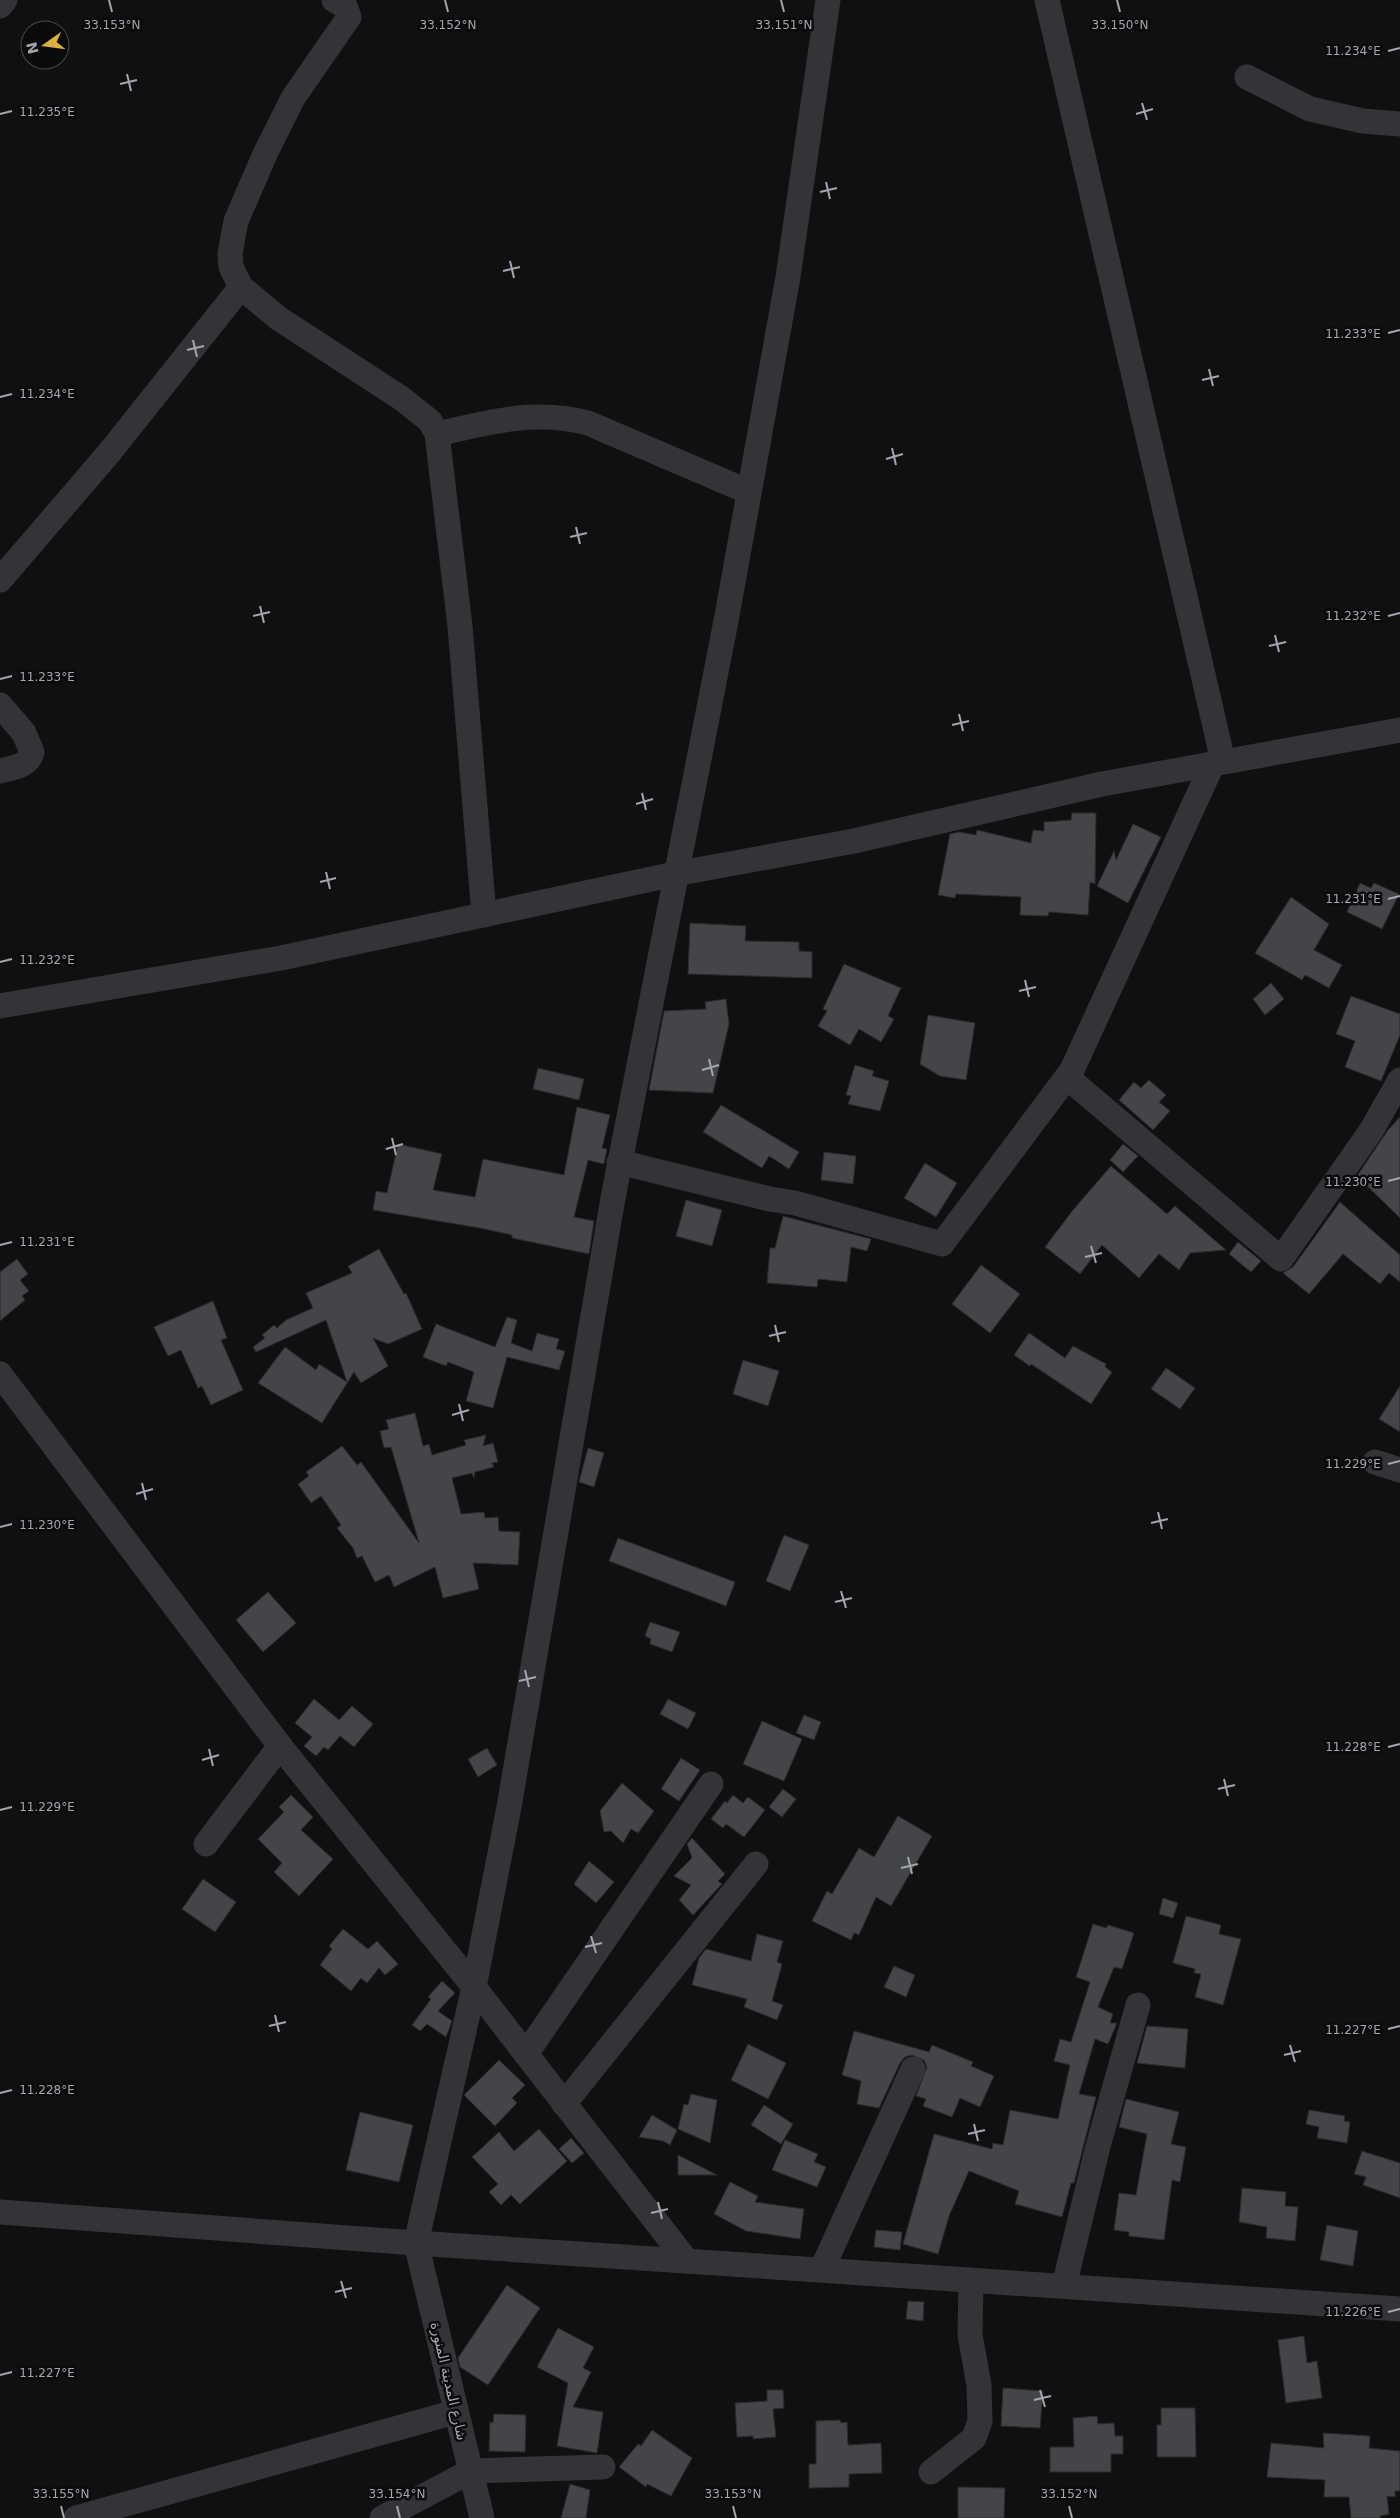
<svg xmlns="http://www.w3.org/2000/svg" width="1400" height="2518" font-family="'DejaVu Sans','Noto Naskh Arabic',sans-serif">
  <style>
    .building { fill: #444549; stroke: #2b2a2d }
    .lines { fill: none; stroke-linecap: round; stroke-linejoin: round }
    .minor { stroke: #343438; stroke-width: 25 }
    .ticks { fill: none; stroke: #a3a6b1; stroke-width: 2 }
    .labels { text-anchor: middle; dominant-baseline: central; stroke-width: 5; stroke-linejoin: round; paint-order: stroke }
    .street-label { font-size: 14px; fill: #a3a6b1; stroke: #0b0b0c }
    .ticks-label { font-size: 12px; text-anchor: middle; fill: #a3a6b1; stroke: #0b0b0c; stroke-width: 5; stroke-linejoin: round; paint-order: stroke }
  </style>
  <rect width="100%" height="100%" fill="#101011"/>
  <g class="building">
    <polygon points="1072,813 1096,813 1095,884 1090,882 1088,915 1049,912 1048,916 1020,915 1021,897 956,894 955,898 938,895 950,834 959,832 976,835 977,830 1031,843 1033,830 1044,831 1044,822 1071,820"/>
    <polygon points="1133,824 1161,837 1128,903 1097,886 1114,851 1116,860"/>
    <polygon points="1360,883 1371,888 1374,883 1399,894 1382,929 1347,912"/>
    <polygon points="1291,897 1329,924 1314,950 1342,965 1329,988 1305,975 1302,980 1255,953"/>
    <polygon points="690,923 746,926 745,941 799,942 799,951 812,952 812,978 688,974"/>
    <polygon points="844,964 901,988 888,1016 894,1019 881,1042 859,1029 850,1045 818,1026 827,1011 823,1009"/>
    <polygon points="1271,983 1284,999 1265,1015 1253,999"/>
    <polygon points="1351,996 1400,1014 1400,1035 1381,1081 1345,1067 1355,1041 1336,1034"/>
    <polygon points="726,999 729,1024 713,1093 649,1090 664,1011 706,1009 705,1002"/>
    <polygon points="928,1015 975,1023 966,1080 940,1076 920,1064"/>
    <polygon points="855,1065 874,1071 872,1076 889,1081 880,1111 848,1104 851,1096 846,1095"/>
    <polygon points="538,1068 584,1079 579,1100 533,1089"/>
    <polygon points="1149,1080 1166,1095 1159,1102 1170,1111 1153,1130 1119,1100 1134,1082 1141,1088"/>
    <polygon points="721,1105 799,1152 789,1169 769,1156 762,1168 703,1132"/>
    <polygon points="577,1107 610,1115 602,1148 607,1149 604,1164 588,1160 574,1217 594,1221 589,1254 512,1238 512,1235 480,1228 373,1210 376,1191 387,1193 398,1144 442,1154 433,1190 475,1197 483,1159 564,1175"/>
    <polygon points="1400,1117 1400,1218 1357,1176 1388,1130"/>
    <polygon points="1123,1144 1138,1156 1123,1172 1110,1160"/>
    <polygon points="824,1152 856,1156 853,1184 821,1180"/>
    <polygon points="925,1163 957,1183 936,1217 904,1198"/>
    <polygon points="1111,1166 1167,1214 1175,1206 1226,1250 1190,1253 1179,1270 1159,1254 1139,1278 1102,1245 1080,1274 1045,1247 1073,1210"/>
    <polygon points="686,1200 722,1210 712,1246 676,1236"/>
    <polygon points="1340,1202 1400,1255 1400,1282 1389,1273 1380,1284 1343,1254 1309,1294 1283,1273 1293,1267"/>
    <polygon points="783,1216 871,1239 867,1251 851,1247 847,1282 818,1279 817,1287 767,1283 770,1248 775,1248"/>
    <polygon points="1238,1242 1261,1261 1251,1272 1229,1254"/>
    <polygon points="379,1249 404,1294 406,1293 422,1329 388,1344 373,1338 388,1366 361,1383 354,1372 322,1423 258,1383 285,1347 316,1370 319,1364 347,1382 326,1320 256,1352 253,1347 265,1338 262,1335 274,1325 277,1328 286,1320 313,1308 306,1293 352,1273 348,1266"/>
    <polygon points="17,1259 28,1274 20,1280 29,1291 22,1296 25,1300 0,1321 0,1272"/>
    <polygon points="981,1265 1020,1294 990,1333 952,1304"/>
    <polygon points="213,1301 227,1338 221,1340 243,1390 211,1405 202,1386 198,1388 181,1350 168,1356 154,1327"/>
    <polygon points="507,1317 517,1320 511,1343 532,1351 537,1333 559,1339 556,1349 565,1351 559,1370 507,1357 493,1408 466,1401 474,1372 448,1362 446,1366 423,1357 436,1324 495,1347"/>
    <polygon points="1029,1333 1065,1358 1073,1346 1106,1364 1105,1367 1112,1372 1091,1404 1031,1364 1030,1366 1014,1355"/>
    <polygon points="743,1360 779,1371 768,1406 733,1394"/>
    <polygon points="1166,1368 1195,1388 1180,1409 1151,1389"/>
    <polygon points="1400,1386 1400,1432 1379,1419"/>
    <polygon points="415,1413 423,1446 429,1444 432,1455 466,1445 464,1440 486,1435 483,1446 493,1443 498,1462 492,1463 494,1467 475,1472 474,1478 472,1473 452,1478 461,1514 484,1512 485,1518 498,1517 499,1531 520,1532 518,1565 473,1563 479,1589 443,1598 435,1567 394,1587 389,1575 375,1582 362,1556 357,1558 353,1548 337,1528 341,1525 321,1496 311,1503 298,1484 309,1476 306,1472 342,1446 357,1465 361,1462 419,1543 391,1447 384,1448 380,1431 389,1429 386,1420"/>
    <polygon points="588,1448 604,1453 594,1487 579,1482"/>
    <polygon points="784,1535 809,1545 790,1591 766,1581"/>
    <polygon points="618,1538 735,1582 726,1606 609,1561"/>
    <polygon points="268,1592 296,1623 263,1652 236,1620"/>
    <polygon points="650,1622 680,1632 672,1652 650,1644 651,1639 645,1636"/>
    <polygon points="314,1699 339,1720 352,1706 373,1724 354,1747 340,1736 328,1750 324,1747 316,1756 304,1746 312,1737 295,1723"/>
    <polygon points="668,1699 696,1713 688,1729 660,1714"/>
    <polygon points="804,1715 821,1722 814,1740 796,1733"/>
    <polygon points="762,1721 802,1739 784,1781 743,1764"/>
    <polygon points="487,1748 497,1765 478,1777 468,1759"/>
    <polygon points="681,1758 700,1770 679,1801 661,1789"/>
    <polygon points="622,1783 654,1811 638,1833 631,1829 623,1843 611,1831 604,1832 600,1811"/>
    <polygon points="783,1789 796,1799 782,1817 769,1807"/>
    <polygon points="291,1795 313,1817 301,1830 333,1859 299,1896 274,1872 282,1863 258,1839 284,1812 279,1807"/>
    <polygon points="733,1795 743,1803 748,1797 765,1810 744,1837 726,1824 723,1828 711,1819 725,1801 727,1803"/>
    <polygon points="898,1816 932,1836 891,1906 876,1897 859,1935 854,1933 851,1940 812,1921 827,1891 832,1894 859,1848 874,1857"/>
    <polygon points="692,1838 725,1874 718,1881 722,1884 693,1915 679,1900 691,1885 674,1876 692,1858 687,1844"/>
    <polygon points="589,1861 614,1882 596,1903 574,1884"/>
    <polygon points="203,1879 236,1902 215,1932 182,1909"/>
    <polygon points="1163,1898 1178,1903 1173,1918 1159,1914"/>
    <polygon points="1186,1916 1221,1925 1219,1934 1241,1939 1223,2005 1195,1997 1201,1974 1194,1973 1195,1969 1173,1963"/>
    <polygon points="1093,1924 1106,1928 1108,1925 1134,1933 1122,1969 1114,1967 1098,2007 1113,2014 1110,2023 1117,2023 1108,2044 1095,2039 1079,2094 1096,2097 1074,2183 1071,2183 1062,2217 1015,2204 1019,2191 969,2171 949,2216 938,2254 903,2244 934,2134 992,2149 993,2143 1003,2145 1010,2110 1058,2119 1070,2065 1054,2061 1060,2039 1071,2042 1090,1982 1076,1977"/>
    <polygon points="343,1929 368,1949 377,1941 398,1964 385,1975 379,1968 367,1983 361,1978 351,1991 320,1965 332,1949 329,1946"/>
    <polygon points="757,1934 783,1941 777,1962 782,1964 772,2001 783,2005 777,2020 744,2007 747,1999 692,1985 699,1958 706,1949 751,1961"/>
    <polygon points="894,1966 915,1975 906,1997 884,1987"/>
    <polygon points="442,1981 455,1993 438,2011 452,2021 446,2037 427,2024 420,2031 412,2025 431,1999 428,1997"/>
    <polygon points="1147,2026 1188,2029 1185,2068 1137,2063"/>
    <polygon points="854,2031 929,2052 932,2045 973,2062 971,2066 994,2076 980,2107 960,2098 952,2117 923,2106 926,2099 916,2096 927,2067 924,2060 912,2055 905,2057 900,2063 879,2108 857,2104 861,2081 842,2075"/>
    <polygon points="748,2044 786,2063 768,2099 731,2080"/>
    <polygon points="499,2060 525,2085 512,2098 517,2103 495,2126 464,2095"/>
    <polygon points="691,2094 717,2100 710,2143 678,2129 684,2104 688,2105"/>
    <polygon points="1126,2099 1179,2112 1171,2144 1186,2147 1180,2182 1172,2180 1164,2240 1129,2236 1129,2232 1114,2230 1119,2193 1136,2195 1147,2134 1119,2127"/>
    <polygon points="764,2105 793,2124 781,2144 751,2125"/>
    <polygon points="1309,2110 1345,2116 1344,2121 1350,2122 1347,2143 1317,2138 1319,2127 1306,2124"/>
    <polygon points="360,2112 413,2125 399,2182 346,2170"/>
    <polygon points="652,2115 677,2130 670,2145 663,2141 639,2137"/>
    <polygon points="539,2129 567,2161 520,2204 511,2195 501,2205 489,2192 498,2184 472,2157 499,2132 514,2151"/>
    <polygon points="571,2138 584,2153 572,2163 559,2149"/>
    <polygon points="785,2140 818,2154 814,2162 826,2167 817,2187 772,2170"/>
    <polygon points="1362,2151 1400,2163 1400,2198 1363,2185 1366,2177 1354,2174"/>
    <polygon points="678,2155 717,2175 678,2175"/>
    <polygon points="730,2182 758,2196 755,2202 804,2209 800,2239 746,2231 714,2214"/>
    <polygon points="1242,2188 1286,2192 1285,2206 1298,2207 1295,2241 1266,2238 1267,2227 1239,2222"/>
    <polygon points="1327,2225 1358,2231 1353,2266 1320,2260"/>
    <polygon points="876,2230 902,2232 900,2250 874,2247"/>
    <polygon points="507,2285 540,2308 488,2385 460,2367 458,2358"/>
    <polygon points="908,2301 924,2302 923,2321 906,2319"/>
    <polygon points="558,2328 594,2347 583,2368 591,2372 573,2407 603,2412 597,2453 557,2446 568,2383 537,2367"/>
    <polygon points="1304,2336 1307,2363 1317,2361 1322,2398 1286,2403 1278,2340"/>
    <polygon points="1003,2388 1043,2391 1040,2428 1001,2426"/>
    <polygon points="767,2390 783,2390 784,2408 773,2409 776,2437 753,2439 753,2436 737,2437 735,2403 767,2401"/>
    <polygon points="1161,2408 1195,2408 1196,2457 1157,2457 1157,2425 1161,2425"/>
    <polygon points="494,2414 526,2415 525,2452 489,2451 490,2422 493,2423"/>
    <polygon points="1097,2416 1098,2424 1114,2423 1115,2436 1123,2436 1123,2454 1111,2454 1111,2472 1050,2472 1050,2447 1074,2447 1073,2418"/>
    <polygon points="840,2420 841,2423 847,2422 848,2445 881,2443 882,2473 849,2474 849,2487 809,2488 809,2464 816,2464 816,2421"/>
    <polygon points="652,2430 692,2458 671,2496 647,2484 646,2487 619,2467 638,2444 641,2446"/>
    <polygon points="1323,2433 1370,2436 1369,2448 1400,2451 1400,2491 1395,2491 1395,2497 1387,2496 1389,2514 1380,2516 1381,2518 1351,2518 1349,2497 1324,2497 1325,2480 1267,2477 1271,2443 1324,2448"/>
    <polygon points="570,2484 590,2490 586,2518 561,2518"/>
    <polygon points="958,2487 1005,2488 1004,2518 958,2518"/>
  </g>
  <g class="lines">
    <g class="minor">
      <polyline points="334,0 345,6 349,17 293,98 265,154 236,221 230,253 231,267 241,287 278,318 401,398 430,421 437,434 460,626 484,915"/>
      <polyline points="1047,0 1223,761"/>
      <polyline points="0,6 5,0"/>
      <polyline points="1247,77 1310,109 1363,121 1400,124"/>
      <path d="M 437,434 C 488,422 536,409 588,423 L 749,492"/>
      <polyline points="0,580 109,453 241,287"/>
      <path d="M 0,705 L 24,733 L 32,752 C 29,766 12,768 0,771"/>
      <polyline points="1213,763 1072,1070 1071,1077 1074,1083 1281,1259 1371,1131 1400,1080"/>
      <polyline points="0,1006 281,958 675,874 854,841 1102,784 1400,730"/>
      <polyline points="619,1162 770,1199 795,1203 942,1244 1072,1070"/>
      <polyline points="0,1374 280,1746 474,1987 686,2260"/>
      <polyline points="1375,1462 1400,1470"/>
      <polyline points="206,1844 280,1746"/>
      <polyline points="526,2054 711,1784"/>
      <polyline points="564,2104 756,1864"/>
      <polyline points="0,2212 416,2243 1400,2309"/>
      <polyline points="822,2269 913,2069"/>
      <polyline points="1064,2286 1098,2146 1138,2005"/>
      <polyline points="931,2472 974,2438 980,2421 979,2385 970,2335 971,2280"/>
      <polyline points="76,2518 455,2412"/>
      <polyline points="382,2518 471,2471 603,2467"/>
      <polyline points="482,2518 416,2243 474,1987 509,1807 613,1198 726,621 788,277 828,0"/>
    </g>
  </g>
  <path class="ticks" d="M 109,0 L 112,12M 445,0 L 448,12M 781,0 L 784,12M 1117,0 L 1120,12M 1388,51 L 1400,48M 127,74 L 131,91M 120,84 L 137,80M 1142,103 L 1147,120M 0,114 L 12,111M 1136,114 L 1153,109M 826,182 L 830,199M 820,192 L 837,188M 510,261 L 514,278M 503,271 L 520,267M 1388,333 L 1400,330M 193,340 L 197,357M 187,350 L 204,346M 1209,369 L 1213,386M 1202,380 L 1219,376M 0,397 L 12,394M 892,448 L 896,465M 886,459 L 903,454M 576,527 L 580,544M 570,537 L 587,533M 260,606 L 264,623M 253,616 L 270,612M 1388,616 L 1400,613M 1275,635 L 1279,652M 1269,646 L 1286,642M 0,679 L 12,676M 959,714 L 963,731M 952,725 L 969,721M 642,793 L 646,810M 636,804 L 653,799M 326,872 L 330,889M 320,882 L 336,878M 1388,899 L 1400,896M 0,962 L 12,959M 1025,980 L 1029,997M 1019,991 L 1036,987M 709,1059 L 713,1076M 702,1070 L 719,1065M 392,1138 L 396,1155M 386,1149 L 403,1144M 1388,1181 L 1400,1178M 0,1245 L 12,1242M 1091,1246 L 1096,1263M 1085,1257 L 1102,1253M 775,1325 L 779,1342M 769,1336 L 786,1332M 459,1404 L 463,1421M 452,1415 L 469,1410M 1388,1464 L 1400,1461M 142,1483 L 146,1500M 136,1494 L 153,1489M 1158,1512 L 1162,1529M 1151,1523 L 1168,1519M 0,1527 L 12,1524M 841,1591 L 846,1608M 835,1602 L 852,1598M 525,1670 L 529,1687M 519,1681 L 536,1677M 1388,1747 L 1400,1744M 209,1749 L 213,1766M 202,1760 L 219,1755M 1224,1779 L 1228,1796M 1218,1789 L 1235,1785M 0,1810 L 12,1807M 908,1857 L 912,1874M 901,1868 L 918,1864M 591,1936 L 596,1953M 585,1947 L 602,1943M 275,2015 L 279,2032M 269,2026 L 286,2022M 1388,2029 L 1400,2026M 1290,2045 L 1295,2062M 1284,2055 L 1301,2051M 0,2093 L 12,2090M 974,2124 L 978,2141M 968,2134 L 985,2130M 658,2202 L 662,2219M 651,2213 L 668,2209M 341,2281 L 346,2298M 335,2292 L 352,2288M 1388,2312 L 1400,2309M 0,2375 L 12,2372M 1040,2390 L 1045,2407M 1034,2400 L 1051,2396M 61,2506 L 64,2518M 397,2506 L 400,2518M 733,2506 L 736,2518M 1069,2506 L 1072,2518"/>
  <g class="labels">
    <g class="street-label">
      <text transform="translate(449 2381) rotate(77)">شارع المدينة المنورة</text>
    </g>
  </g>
  <g class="ticks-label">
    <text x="112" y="29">33.153°N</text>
    <text x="448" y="29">33.152°N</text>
    <text x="784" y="29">33.151°N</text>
    <text x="1120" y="29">33.150°N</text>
    <text x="1353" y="55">11.234°E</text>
    <text x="47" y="116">11.235°E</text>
    <text x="1353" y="338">11.233°E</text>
    <text x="47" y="398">11.234°E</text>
    <text x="1353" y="620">11.232°E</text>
    <text x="47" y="681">11.233°E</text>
    <text x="1353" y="903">11.231°E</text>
    <text x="47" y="964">11.232°E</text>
    <text x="1353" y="1186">11.230°E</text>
    <text x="47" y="1246">11.231°E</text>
    <text x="1353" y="1468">11.229°E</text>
    <text x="47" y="1529">11.230°E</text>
    <text x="1353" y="1751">11.228°E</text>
    <text x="47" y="1811">11.229°E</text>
    <text x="1353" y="2034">11.227°E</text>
    <text x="47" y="2094">11.228°E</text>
    <text x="1353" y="2316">11.226°E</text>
    <text x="47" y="2377">11.227°E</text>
    <text x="61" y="2498">33.155°N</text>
    <text x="397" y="2498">33.154°N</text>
    <text x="733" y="2498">33.153°N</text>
    <text x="1069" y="2498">33.152°N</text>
  </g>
  <g transform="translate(45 45) rotate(256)"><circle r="24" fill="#0b0b0c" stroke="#48494e"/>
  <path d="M0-4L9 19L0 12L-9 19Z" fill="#dcb03e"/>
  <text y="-8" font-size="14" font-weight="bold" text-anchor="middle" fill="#a3a6b1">N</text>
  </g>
</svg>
